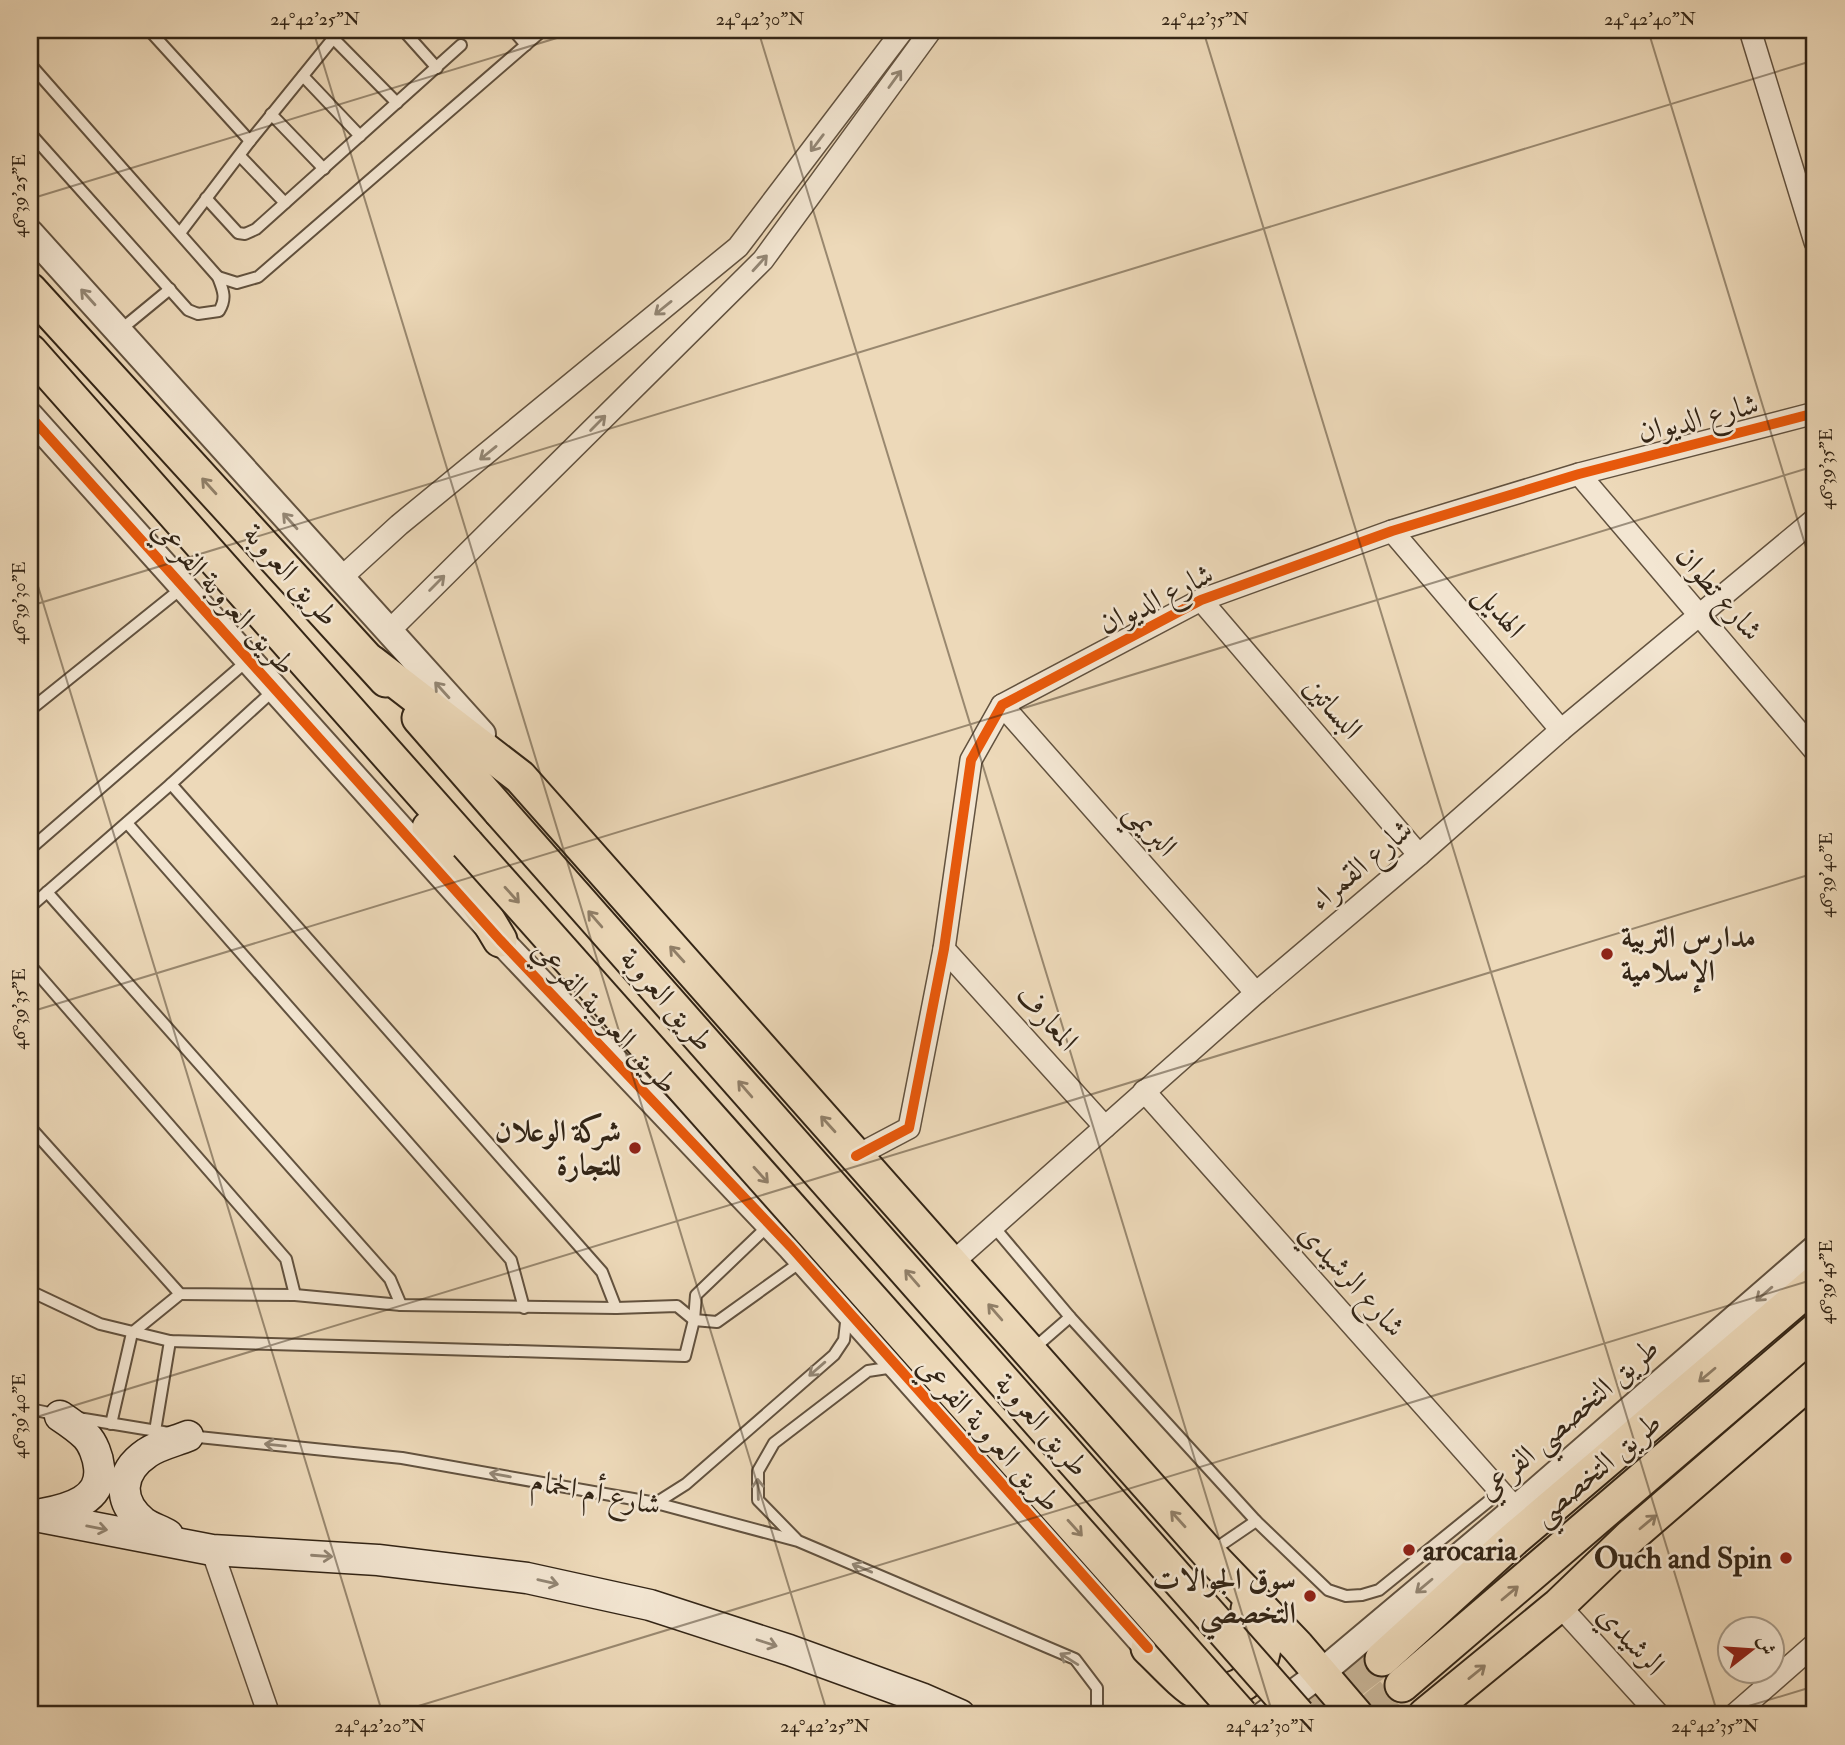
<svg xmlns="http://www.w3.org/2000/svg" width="1845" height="1745" font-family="'IM FELL Double Pica',Amiri,serif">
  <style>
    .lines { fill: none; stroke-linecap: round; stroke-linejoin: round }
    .primary-tunnel { stroke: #c8b598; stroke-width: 33; stroke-dasharray: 33 17; stroke-linecap: butt }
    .service-casing { stroke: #62523f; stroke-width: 14 }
    .minor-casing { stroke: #62523f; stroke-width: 24 }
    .tertiary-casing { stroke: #62523f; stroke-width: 30 }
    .secondary-casing { stroke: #332516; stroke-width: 33 }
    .primary-casing { stroke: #332516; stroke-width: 37 }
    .service { stroke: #f3e6d2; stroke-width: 10 }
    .minor { stroke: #f3e6d2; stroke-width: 21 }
    .tertiary { stroke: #f3e6d2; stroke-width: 26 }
    .secondary { stroke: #f3e6d2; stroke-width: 30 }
    .primary { stroke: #edd9b9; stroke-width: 33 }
    .primary-bridge-casing { stroke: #332516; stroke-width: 37; stroke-linecap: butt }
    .primary-bridge { stroke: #edd9b9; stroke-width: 33 }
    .cycleway-casing { stroke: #f3e6d2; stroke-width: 15 }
    .cycleway { stroke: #e8590c; stroke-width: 10 }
    .oneway { stroke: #938674 }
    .oneway2 { stroke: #907f68 }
    .ticks { fill: none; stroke: #332516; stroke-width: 2; stroke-opacity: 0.45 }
    .poi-dot { fill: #8f2418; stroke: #f3e6d2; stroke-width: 2.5 }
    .labels { text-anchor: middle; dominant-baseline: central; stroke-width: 5; stroke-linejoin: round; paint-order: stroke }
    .street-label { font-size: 30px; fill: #332516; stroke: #f3e6d2 }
    .poi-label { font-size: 30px; font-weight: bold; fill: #332516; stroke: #f3e6d2; text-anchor: end }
    .neatline { fill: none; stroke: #332516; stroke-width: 2.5 }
    .ticks-label { font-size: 18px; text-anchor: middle; fill: #332516 }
  </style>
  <rect width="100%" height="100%" fill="#edd9b9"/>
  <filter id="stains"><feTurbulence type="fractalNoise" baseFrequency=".00286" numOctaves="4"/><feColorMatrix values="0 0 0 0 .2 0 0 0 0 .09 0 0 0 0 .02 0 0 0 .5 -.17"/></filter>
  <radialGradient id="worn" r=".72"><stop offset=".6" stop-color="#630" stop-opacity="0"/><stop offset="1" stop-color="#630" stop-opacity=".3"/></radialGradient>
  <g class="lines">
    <g class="primary-tunnel">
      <polyline points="1308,1715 1382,1659"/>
      <polyline points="1365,1715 1402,1685"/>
    </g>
    <g class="service-casing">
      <g id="service">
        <polyline points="149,30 250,141"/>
        <polyline points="403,30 437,68"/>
        <polyline points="513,30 526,45"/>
        <polyline points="333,38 397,103"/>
        <path d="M 30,64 L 218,277 C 223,290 227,298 219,311 L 198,314 L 188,310 L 30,133"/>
        <polyline points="303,76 360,136"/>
        <polyline points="271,114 324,169"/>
        <polyline points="240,156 285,203"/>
        <polyline points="206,198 238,233 245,234 256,229 461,45"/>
        <polyline points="180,233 250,141 340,30"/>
        <polyline points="218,277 237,283 258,277 543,30"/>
        <polyline points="119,331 170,289"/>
        <polyline points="30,710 182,588"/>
        <polyline points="171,784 602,1272 616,1308"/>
        <polyline points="127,823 511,1260 524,1308"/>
        <polyline points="30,849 247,661"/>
        <polyline points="47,892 390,1279 401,1305"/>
        <polyline points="30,907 171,784 275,689"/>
        <polyline points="30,965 286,1259 295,1295"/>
        <polyline points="30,1127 180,1294 295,1295 401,1305 616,1308 677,1306 694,1320 717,1322 802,1261"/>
        <polyline points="994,1227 1070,1317 1256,1521 1328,1590 1346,1596 1362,1595 1379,1590 1500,1492"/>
        <polyline points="30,1291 100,1324 170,1341 685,1356 694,1320 696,1295 768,1226"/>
        <polyline points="1032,1350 1070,1317"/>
        <polyline points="30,1409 59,1415"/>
        <polyline points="78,1418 169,1433"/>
        <polyline points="111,1424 132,1333 180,1294"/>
        <polyline points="155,1431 170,1341"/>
        <polyline points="189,1436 402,1458 656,1503 798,1541 1075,1659 1097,1688 1097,1715"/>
        <polyline points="656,1503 686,1484 834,1355 844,1340 847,1314"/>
        <polyline points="796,1539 758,1500 758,1471 774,1443 868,1371 894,1367"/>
        <polyline points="1212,1551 1256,1521"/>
      </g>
    </g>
    <g class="minor-casing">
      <g id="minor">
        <polyline points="1750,30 1815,242"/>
        <polyline points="1579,474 1815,751"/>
        <polyline points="1392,531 1561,730"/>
        <polyline points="341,578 399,525 738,247 903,30"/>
        <polyline points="1201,600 1419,855"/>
        <polyline points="389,631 763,260 931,30"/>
        <polyline points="1002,705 1256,993"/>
        <polyline points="944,949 1105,1127"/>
        <polyline points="1144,1091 1516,1509"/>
        <polyline points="856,1156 909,1128 944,949 971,760 1002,705 1201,600 1392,531 1579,474 1815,413"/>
        <polyline points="952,1263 1256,993 1419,855 1561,730 1815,519"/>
        <polyline points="212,1550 269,1715"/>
        <polyline points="1559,1605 1659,1715"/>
        <polyline points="1734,1715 1815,1644"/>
      </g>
    </g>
    <g class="tertiary-casing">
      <g id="tertiary">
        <polyline points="30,233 482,734"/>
        <polyline points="30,416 500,940 791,1247 1148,1648"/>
        <polyline points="1264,1715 1321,1673 1516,1509 1815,1249"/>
      </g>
    </g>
    <g class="secondary-casing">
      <g id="secondary">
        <path d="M 42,1514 C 69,1509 103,1500 99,1467 C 98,1457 93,1443 86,1436 C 79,1429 69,1422 60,1416"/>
        <polyline points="30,1515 212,1550 378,1560 527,1578 650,1605 789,1650 921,1698 960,1715"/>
        <path d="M 168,1535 C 160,1530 151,1528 143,1522 C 117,1501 119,1472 147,1453 C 158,1445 176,1441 188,1436"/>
      </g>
    </g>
    <g class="primary-casing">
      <g id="primary">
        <polyline points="30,290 386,680"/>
        <polyline points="30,351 467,844"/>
        <polyline points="371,662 520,777 1208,1553 1297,1646 1356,1715"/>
        <polyline points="419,718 500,811"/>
        <polyline points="429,828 454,863 500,940"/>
        <path d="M 1148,1648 C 1159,1658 1186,1688 1197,1692 C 1204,1695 1212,1693 1219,1692 C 1253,1687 1263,1667 1266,1635 L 1248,1609"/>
        <polyline points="1382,1659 1514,1539 1815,1283"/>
        <polyline points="1402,1685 1815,1331"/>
        <polyline points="1425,1715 1559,1605 1631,1536 1815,1377"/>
      </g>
    </g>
    <use href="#service" class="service"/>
    <use href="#minor" class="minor"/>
    <use href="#tertiary" class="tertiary"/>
    <use href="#secondary" class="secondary"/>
    <use href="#primary" class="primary"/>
    <g class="primary-bridge-casing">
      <g id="primary-bridge">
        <polyline points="500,811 1298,1715"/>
        <polyline points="467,844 1241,1715"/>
      </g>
    </g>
    <use href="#primary-bridge" class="primary-bridge"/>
    <g class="cycleway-casing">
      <g id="cycleway">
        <polyline points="30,416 500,940 791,1247 1148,1648"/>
        <polyline points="856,1156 909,1128 944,949 971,760 1002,705 1201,600 1392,531 1579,474 1815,413"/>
      </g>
    </g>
    <use href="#cycleway" class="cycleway"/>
  </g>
  <defs><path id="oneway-shaft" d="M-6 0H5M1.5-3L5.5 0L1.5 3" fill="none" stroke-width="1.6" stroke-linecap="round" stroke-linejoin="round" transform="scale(1.75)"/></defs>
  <g class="oneway">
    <use href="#oneway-shaft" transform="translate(895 79) rotate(-54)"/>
    <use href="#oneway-shaft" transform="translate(817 143) rotate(127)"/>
    <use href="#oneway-shaft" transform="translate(760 263) rotate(-48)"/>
    <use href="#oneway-shaft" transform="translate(88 297) rotate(-132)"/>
    <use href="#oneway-shaft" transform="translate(663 308) rotate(141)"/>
    <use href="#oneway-shaft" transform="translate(598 423) rotate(-45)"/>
    <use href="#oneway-shaft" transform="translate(488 453) rotate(141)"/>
    <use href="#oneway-shaft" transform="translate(290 521) rotate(-132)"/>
    <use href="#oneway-shaft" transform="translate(437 583) rotate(-45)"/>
    <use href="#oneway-shaft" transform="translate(442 690) rotate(-132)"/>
    <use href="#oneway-shaft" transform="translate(1764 1294) rotate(139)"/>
    <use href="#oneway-shaft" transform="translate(817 1369) rotate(139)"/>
    <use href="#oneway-shaft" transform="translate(275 1445) rotate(-174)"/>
    <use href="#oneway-shaft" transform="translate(500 1475) rotate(-170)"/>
    <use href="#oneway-shaft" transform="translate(758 1489) rotate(-92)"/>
    <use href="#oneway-shaft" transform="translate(97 1528) rotate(11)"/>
    <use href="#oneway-shaft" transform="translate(322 1556) rotate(4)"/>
    <use href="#oneway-shaft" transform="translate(862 1568) rotate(-157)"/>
    <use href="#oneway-shaft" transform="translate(548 1582) rotate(13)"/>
    <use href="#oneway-shaft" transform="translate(1424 1586) rotate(140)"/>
    <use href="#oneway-shaft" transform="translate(767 1643) rotate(18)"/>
    <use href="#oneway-shaft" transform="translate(1069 1659) rotate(-148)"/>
  </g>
  <g class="oneway2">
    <use href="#oneway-shaft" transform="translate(209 486) rotate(-132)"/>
    <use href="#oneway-shaft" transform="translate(512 895) rotate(48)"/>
    <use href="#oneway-shaft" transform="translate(595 919) rotate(-131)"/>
    <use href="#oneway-shaft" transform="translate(677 954) rotate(-132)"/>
    <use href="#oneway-shaft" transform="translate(745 1089) rotate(-131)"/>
    <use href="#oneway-shaft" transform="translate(828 1124) rotate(-132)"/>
    <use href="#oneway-shaft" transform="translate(761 1175) rotate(48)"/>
    <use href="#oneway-shaft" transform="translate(912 1278) rotate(-131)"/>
    <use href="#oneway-shaft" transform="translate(995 1312) rotate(-131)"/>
    <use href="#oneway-shaft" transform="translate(1707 1375) rotate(140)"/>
    <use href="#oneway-shaft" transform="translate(1178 1519) rotate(-132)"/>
    <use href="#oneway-shaft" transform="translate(1648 1522) rotate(-40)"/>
    <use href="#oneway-shaft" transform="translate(1075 1528) rotate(48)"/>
    <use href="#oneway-shaft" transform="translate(1510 1593) rotate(-40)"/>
    <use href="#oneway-shaft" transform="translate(1477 1672) rotate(-39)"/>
  </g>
  <path class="ticks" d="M 313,30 L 828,1715M 758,30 L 1273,1715M 1203,30 L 1718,1715M 1648,30 L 1815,577M 30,199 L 583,30M 30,560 L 383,1715M 30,606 L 1815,60M 30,1012 L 1815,466M 30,1419 L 1815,873M 389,1715 L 1815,1279M 1719,1715 L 1815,1686"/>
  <g class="poi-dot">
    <circle cx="1607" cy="954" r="7"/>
    <circle cx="635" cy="1148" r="7"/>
    <circle cx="1409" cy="1550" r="7"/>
    <circle cx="1786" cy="1558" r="7"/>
    <circle cx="1310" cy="1596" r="7"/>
  </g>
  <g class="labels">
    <g class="street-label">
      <text transform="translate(1698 418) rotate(-14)">شارع الديوان</text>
      <text transform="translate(291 575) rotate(48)">طريق العروبة</text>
      <text transform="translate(1719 593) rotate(49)">شارع تطوان</text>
      <text transform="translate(224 597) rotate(48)">طريق العروبة الفرعي</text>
      <text transform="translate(1156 599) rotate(-26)">شارع الديوان</text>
      <text transform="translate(1500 611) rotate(50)">الهديل</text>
      <text transform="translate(1333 708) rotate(49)">البساتين</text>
      <text transform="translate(1151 829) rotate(49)">البريمي</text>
      <text transform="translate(1361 865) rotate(-40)">شارع القمراء</text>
      <text transform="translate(667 1000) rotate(49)">طريق العروبة</text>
      <text transform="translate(605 1017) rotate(47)">طريق العروبة الفرعي</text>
      <text transform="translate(1047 1018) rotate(48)">المعارف</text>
      <text transform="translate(1352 1280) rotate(48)">شارع الرشيدي</text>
      <text transform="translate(1568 1419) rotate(-41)">طريق التخصصي الفرعي</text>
      <text transform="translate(1042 1425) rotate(49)">طريق العروبة</text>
      <text transform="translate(989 1434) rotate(48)">طريق العروبة الفرعي</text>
      <text transform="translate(1597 1469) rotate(-40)">طريق التخصصي</text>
      <text transform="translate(596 1493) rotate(11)">شارع أم الحمام</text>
      <text transform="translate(1631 1640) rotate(48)">الرشيدي</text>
    </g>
    <g class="poi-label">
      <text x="1621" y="937" text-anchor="start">مدارس التربية<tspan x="1621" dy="34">الإسلامية</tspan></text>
      <text x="621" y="1131">شركة الوعلان<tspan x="621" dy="34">للتجارة</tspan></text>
      <text x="1423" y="1550" text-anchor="start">arocaria</text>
      <text x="1772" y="1558">Ouch and Spin</text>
      <text x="1296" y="1579">سوق الجوالات<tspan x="1296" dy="34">التخصصي</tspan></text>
    </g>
  </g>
  <rect width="1845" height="1745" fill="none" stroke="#edd9b9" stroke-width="77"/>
  <g transform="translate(1751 1650) rotate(73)"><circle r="33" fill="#f3e6d2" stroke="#a69987" stroke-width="2"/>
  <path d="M0-5L12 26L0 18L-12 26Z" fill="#8f2418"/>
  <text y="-10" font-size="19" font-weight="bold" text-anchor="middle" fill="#332516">ش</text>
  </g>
  <rect x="38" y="38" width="1768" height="1668" class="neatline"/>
  <g class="ticks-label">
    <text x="315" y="25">24°42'25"N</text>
    <text x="760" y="25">24°42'30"N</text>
    <text x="1205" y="25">24°42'35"N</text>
    <text x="1650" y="25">24°42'40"N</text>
    <text transform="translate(19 196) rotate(-90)" y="6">46°39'25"E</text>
    <text transform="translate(1826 469) rotate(-90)" y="6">46°39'35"E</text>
    <text transform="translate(19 603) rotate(-90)" y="6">46°39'30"E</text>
    <text transform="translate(1826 875) rotate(-90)" y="6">46°39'40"E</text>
    <text transform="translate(19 1009) rotate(-90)" y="6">46°39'35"E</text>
    <text transform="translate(1826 1282) rotate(-90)" y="6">46°39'45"E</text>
    <text transform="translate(19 1416) rotate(-90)" y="6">46°39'40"E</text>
    <text x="380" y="1732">24°42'20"N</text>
    <text x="825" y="1732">24°42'25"N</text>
    <text x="1270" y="1732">24°42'30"N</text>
    <text x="1715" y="1732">24°42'35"N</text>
  </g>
  <rect width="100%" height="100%" filter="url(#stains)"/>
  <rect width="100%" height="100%" fill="url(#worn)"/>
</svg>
